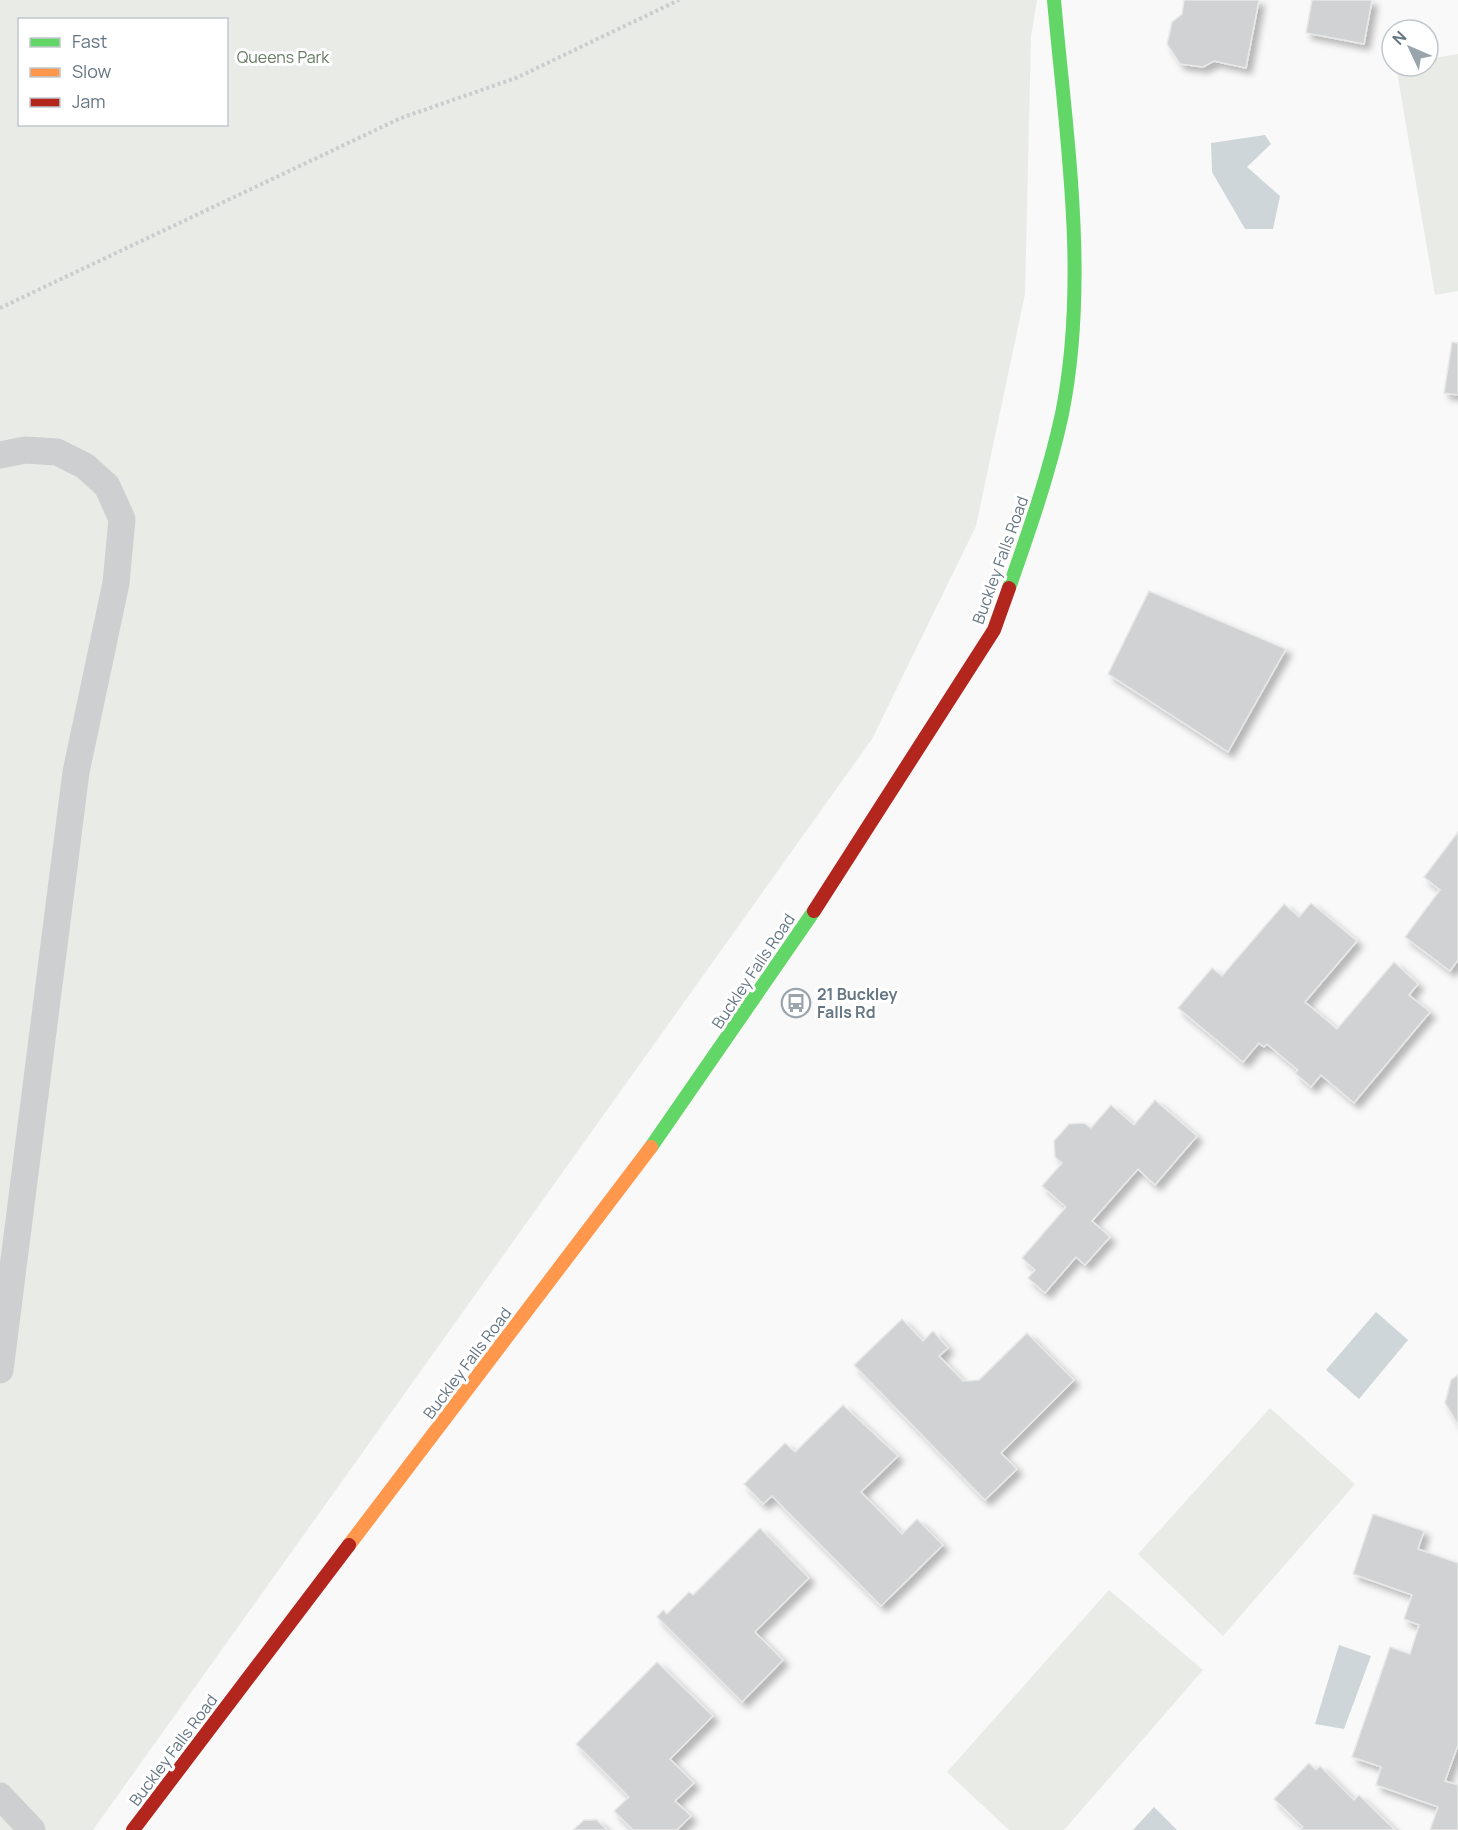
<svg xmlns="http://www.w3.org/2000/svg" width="1458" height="1830" font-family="Manrope,sans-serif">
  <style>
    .green { fill: #e8ebe6; fill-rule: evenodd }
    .water { fill: #ced6d9 }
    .building { fill: #d0d2d3; stroke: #e8e8e8; stroke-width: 1.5; filter: url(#shadow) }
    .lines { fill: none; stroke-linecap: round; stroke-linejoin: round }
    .path { stroke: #cbcccd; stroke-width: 4; stroke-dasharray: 3 3; stroke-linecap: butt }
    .lane { stroke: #cecfd0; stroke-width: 27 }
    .fast { stroke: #63d668; stroke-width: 14 }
    .slow { stroke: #ff974d; stroke-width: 14 }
    .jam { stroke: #b3261e; stroke-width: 14 }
    .labels { text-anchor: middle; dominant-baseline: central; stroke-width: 6; stroke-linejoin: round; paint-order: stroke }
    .park-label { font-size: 16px; fill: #687a64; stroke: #fff }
    .street-label { font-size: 16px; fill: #657683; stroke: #fff }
    .poi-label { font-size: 16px; font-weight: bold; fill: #657683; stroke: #fff; text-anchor: start }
  </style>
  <defs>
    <filter id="shadow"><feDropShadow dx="5.5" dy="5.5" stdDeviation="3" flood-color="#0004"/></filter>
  </defs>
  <rect width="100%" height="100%" fill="#f9f9f9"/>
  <g class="green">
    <path d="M 0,0 L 1037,0 L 1031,37 L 1025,294 L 976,526 L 872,739 L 93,1830 L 0,1830 ZM 20,20 L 226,20 L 226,124 L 20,124 Z"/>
    <polygon points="1458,54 1458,291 1435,295 1396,66 1428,66 1428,59"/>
    <polygon points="1270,1408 1355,1484 1223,1636 1138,1554"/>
    <polygon points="1109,1590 1203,1670 1064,1830 1009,1830 947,1772"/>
  </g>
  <g class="water">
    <polygon points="1265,135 1271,144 1247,167 1280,196 1273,229 1245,229 1212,172 1211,143"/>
    <polygon points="1376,1312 1408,1340 1359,1399 1326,1370"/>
    <polygon points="1339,1645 1371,1656 1344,1729 1315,1724"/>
    <polygon points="1154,1807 1177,1830 1133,1830"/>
  </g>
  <g class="building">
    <polygon points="1184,0 1259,0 1246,68 1214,61 1203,67 1180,64 1167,44 1172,22 1182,14"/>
    <polygon points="1312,0 1372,0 1364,44 1306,33"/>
    <polygon points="1452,342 1458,343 1458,395 1444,393"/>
    <polygon points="1149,591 1286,649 1228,752 1108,674"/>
    <polygon points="1458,832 1458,960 1450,971 1405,937 1440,890 1424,877"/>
    <polygon points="1311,903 1357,941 1305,1002 1337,1029 1394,962 1418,984 1409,995 1430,1012 1354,1103 1321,1075 1311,1087 1295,1073 1298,1070 1267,1044 1264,1047 1259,1043 1243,1062 1178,1008 1212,968 1222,976 1284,904 1299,917"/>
    <polygon points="1155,1100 1197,1136 1155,1185 1138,1169 1092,1221 1110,1237 1085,1265 1076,1257 1045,1293 1028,1278 1035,1270 1022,1258 1066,1207 1042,1186 1062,1163 1055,1157 1054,1141 1069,1124 1084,1123 1091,1128 1111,1105 1134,1125"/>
    <polygon points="902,1319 923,1341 933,1331 948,1348 939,1356 963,1381 979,1380 1027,1333 1074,1380 1001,1453 1017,1469 985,1500 854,1365"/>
    <polygon points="1458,1375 1458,1425 1445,1403 1451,1380"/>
    <polygon points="843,1405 898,1456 861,1492 902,1534 917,1519 943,1545 881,1606 772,1496 763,1504 744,1484 785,1443 795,1452"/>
    <polygon points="1373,1514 1424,1531 1418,1549 1458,1563 1458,1745 1445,1781 1458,1785 1458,1830 1430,1830 1438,1807 1376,1785 1381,1767 1352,1757 1390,1647 1410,1654 1419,1625 1404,1619 1412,1595 1353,1574"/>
    <polygon points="760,1528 809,1578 755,1632 783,1660 742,1702 657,1617 663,1610 667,1614 689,1592 693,1595"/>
    <polygon points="657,1662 713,1716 670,1759 694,1783 675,1801 691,1816 677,1830 633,1830 614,1811 629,1797 576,1744"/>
    <polygon points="1309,1763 1316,1770 1320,1766 1354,1800 1359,1795 1395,1830 1300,1830 1303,1827 1274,1799"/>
    <polygon points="584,1820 597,1820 607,1830 573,1830"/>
  </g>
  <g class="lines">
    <polyline class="path" points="0,308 401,118 516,78 679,0"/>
    <g class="lane">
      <polyline points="0,455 25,450 57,452 85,466 107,486 122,519 116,583 76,772 0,1370"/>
      <polyline points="0,1796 32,1830"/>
    </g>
    <g class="fast">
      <path d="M 1009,588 C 1029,531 1049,474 1062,414 C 1089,278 1066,136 1054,0"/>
      <polyline points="651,1147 814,911"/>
    </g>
    <polyline class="slow" points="349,1545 651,1147"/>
    <g class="jam">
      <polyline points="814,911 994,630 1009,588"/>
      <polyline points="133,1830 349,1545"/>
    </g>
  </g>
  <defs>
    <g id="bus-ring" transform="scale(1.5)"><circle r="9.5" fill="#fff" stroke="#99a4ac" stroke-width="1.5"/><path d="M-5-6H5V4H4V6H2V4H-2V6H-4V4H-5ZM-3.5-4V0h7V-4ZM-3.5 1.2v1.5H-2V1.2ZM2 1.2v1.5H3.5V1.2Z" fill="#99a4ac"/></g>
  </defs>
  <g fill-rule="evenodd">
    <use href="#bus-ring" x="796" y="1003"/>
  </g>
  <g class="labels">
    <g class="park-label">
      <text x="283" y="57">Queens Park</text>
    </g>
    <g class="street-label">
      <text transform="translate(1000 560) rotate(-70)">Buckley Falls Road</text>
      <text transform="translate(753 971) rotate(-56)">Buckley Falls Road</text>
      <text transform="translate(467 1363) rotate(-53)">Buckley Falls Road</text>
      <text transform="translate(173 1750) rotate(-53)">Buckley Falls Road</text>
    </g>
    <g class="poi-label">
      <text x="817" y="994">21 Buckley<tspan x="817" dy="18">Falls Rd</tspan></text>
    </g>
  </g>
  <rect x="18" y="18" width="210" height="108" fill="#ffffff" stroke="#c1c8cd" stroke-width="1.5"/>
  <rect x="30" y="38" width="30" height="9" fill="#63d668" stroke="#c1c8cd" stroke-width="1.5"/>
  <text x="72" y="48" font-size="18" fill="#657683">Fast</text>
  <rect x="30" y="68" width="30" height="9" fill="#ff974d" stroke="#c1c8cd" stroke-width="1.5"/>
  <text x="72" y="78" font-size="18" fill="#657683">Slow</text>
  <rect x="30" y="98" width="30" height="9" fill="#b3261e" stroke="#c1c8cd" stroke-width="1.5"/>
  <text x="72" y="108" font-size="18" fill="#657683">Jam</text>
  <g transform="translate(1410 48) rotate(314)"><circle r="28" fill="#ffffff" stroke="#c1c8cd" stroke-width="1.5"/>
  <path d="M0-4.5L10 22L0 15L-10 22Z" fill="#99a4ac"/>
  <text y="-9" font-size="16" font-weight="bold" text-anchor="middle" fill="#657683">N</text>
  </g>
</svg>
